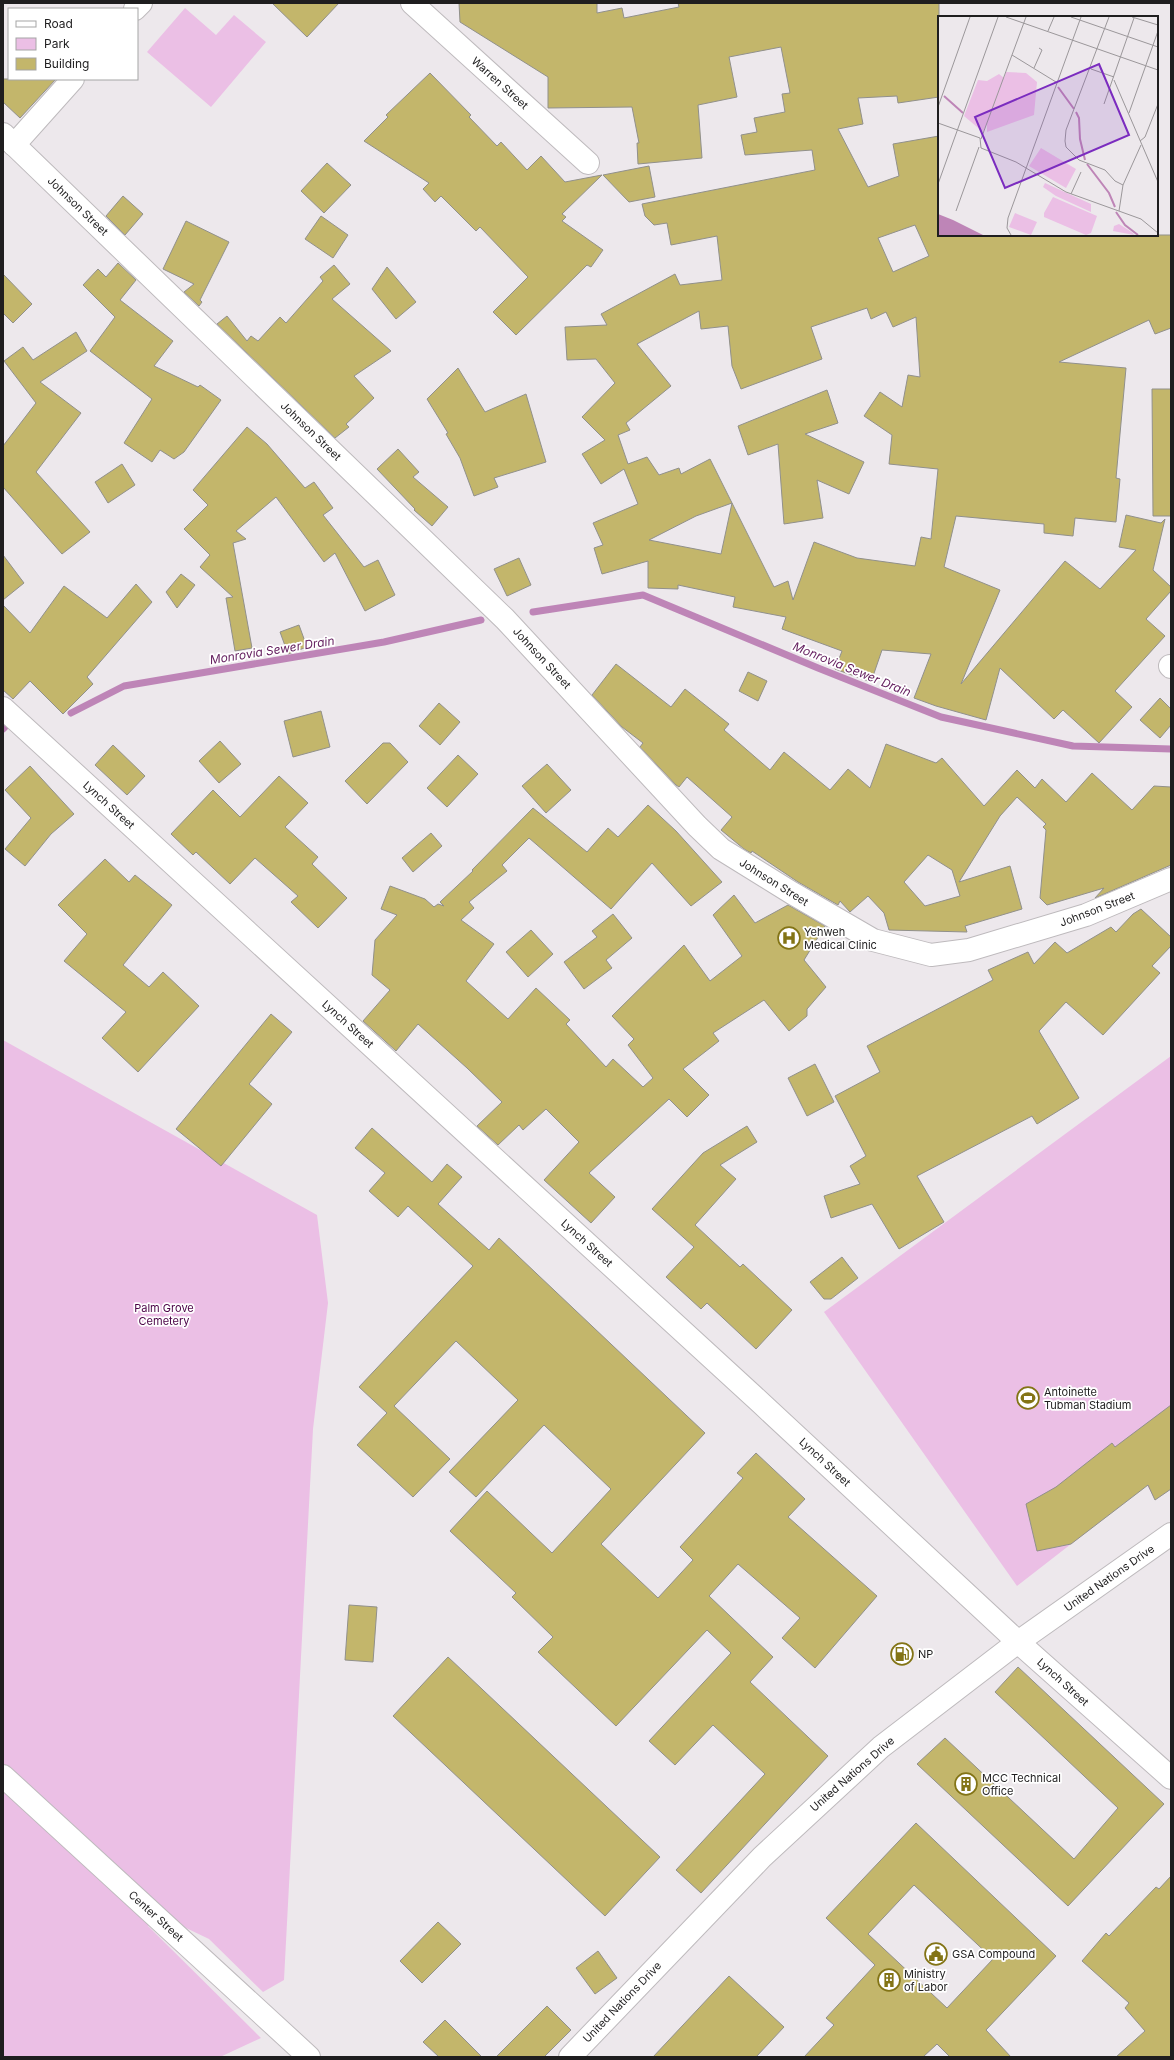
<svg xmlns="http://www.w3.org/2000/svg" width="1174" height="2060" font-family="Inter,sans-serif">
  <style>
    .green { fill: #ebbfe5 }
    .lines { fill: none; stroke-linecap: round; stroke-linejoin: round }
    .stream { stroke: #be85b7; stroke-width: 7 }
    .building { fill: #c3b66b; stroke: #91908b; fill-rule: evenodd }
    .street-casing { stroke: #bebabd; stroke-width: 24 }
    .secondary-casing { stroke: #bebabd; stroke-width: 24 }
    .street { stroke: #fff; stroke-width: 22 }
    .secondary { stroke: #fff; stroke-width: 22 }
    .labels { text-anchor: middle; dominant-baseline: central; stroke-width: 3.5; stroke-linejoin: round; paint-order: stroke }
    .street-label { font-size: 11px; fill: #1f1e1f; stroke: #fff }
    .poi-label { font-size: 11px; fill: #1f1e1f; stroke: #fff; text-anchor: start }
    .park-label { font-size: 11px; fill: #490145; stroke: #fff }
    .water-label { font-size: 12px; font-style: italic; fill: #652160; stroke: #fff }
    .inset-river { fill: none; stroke: #be85b7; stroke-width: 2 }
    .inset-road { fill: none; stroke: #9b979a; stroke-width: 1 }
    .view { fill: #7b2cbf; fill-opacity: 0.15; stroke: #7b2cbf; stroke-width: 2 }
    .inset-edge { fill: none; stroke: #1f1e1f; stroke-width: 2 }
  </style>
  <rect width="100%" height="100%" fill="#ede8ec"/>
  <g class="green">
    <polygon points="185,8 216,35 234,15 266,42 211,107 147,52"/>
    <polygon points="3,1040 317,1215 328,1303 313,1429 284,1980 263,1992 209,1939 159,1915 148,1926 261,2038 220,2057 3,2057"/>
    <polygon points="1171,1056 1171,1489 1155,1500 1147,1485 1017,1586 824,1312"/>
  </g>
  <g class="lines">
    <g class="stream">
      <polyline points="533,612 643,595 818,668 941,717 1073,746 1171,749"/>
      <polyline points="71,713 124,686 384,642 481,620"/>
      <polyline points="3,729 5,727"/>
    </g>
  </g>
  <g class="building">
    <polygon points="272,3 339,3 307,37"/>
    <path d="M 459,3 L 597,3 L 597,13 L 622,8 L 624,18 L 679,7 L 678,3 L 939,3 L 939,97 L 898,103 L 897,96 L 858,98 L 863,124 L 838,129 L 868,187 L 899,176 L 893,144 L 939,136 L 939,235 L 1171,235 L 1171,328 L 1155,334 L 1149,320 L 1059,362 L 1126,368 L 1116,478 L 1120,479 L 1116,522 L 1075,518 L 1073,536 L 1044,533 L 1044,524 L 956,516 L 944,567 L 1000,590 L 961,684 L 1065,561 L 1100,589 L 1136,550 L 1119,547 L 1126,515 L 1161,523 L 1165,519 L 1153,570 L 1171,587 L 1171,591 L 1146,619 L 1165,636 L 1115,691 L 1132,707 L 1099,743 L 1063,710 L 1054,719 L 1000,668 L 986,720 L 936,706 L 914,698 L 931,654 L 882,650 L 871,682 L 835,669 L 842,651 L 782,629 L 786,617 L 733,607 L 735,597 L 678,585 L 678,589 L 648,588 L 648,561 L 602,574 L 594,548 L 603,545 L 593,523 L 638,504 L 624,469 L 601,484 L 582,454 L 605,440 L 582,417 L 615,383 L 596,359 L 567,360 L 565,327 L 607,325 L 601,314 L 675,274 L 680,285 L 722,280 L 717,236 L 671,245 L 667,223 L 654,225 L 645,216 L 642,204 L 815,170 L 812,150 L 745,155 L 741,135 L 757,132 L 754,118 L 785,112 L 782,94 L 790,93 L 781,47 L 729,57 L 737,97 L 698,105 L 702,158 L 638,164 L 637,143 L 639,143 L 632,107 L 548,108 L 548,77 L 460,22 ZM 915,225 L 929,256 L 893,272 L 878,238 ZM 867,308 L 871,319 L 886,312 L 893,327 L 916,317 L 920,377 L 908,375 L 902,407 L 880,392 L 864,416 L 892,435 L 889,464 L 938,469 L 931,539 L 921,537 L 915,566 L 857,558 L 814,542 L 793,600 L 788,581 L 774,587 L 732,503 L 721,554 L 649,540 L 696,516 L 732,503 L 710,459 L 681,474 L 679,468 L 659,475 L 647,457 L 628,464 L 618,435 L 630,430 L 626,423 L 671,386 L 637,344 L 699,311 L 701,329 L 728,326 L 732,366 L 741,389 L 822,359 L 811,327 Z"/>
    <polygon points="430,73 471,115 469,117 497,146 501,142 527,170 541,156 565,182 602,175 562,214 566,217 562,221 603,250 591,267 587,265 516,335 493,312 528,277 480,227 476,231 441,196 435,202 423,189 429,183 364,141 388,117 386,115"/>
    <polygon points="3,79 56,79 20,118 3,102"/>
    <polygon points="327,163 351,185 324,213 301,191"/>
    <polygon points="649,166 655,197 629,202 603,175"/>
    <polygon points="123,196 143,214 125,235 106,216"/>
    <polygon points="321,216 348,235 333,258 305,239"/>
    <polygon points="186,221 229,242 200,300 202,302 199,306 184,292 194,284 163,269"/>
    <polygon points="118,263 136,280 120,300 173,341 154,366 198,387 200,385 221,400 184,452 174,459 160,450 152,462 124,443 152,399 90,351 115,317 83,285 98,269 106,277"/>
    <polygon points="334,265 350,284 332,299 391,351 354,376 374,398 346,424 349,427 335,438 217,324 227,316 247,341 251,336 258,341 280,317 286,323 323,281 320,277"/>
    <polygon points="387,267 416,302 396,319 372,289"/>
    <polygon points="3,274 32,304 13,323 3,313"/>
    <polygon points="76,332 87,351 40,382 81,413 36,472 90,532 62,554 3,487 3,446 36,403 4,361 23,347 33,360"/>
    <polygon points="458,368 485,412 526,394 546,462 494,478 498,487 474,496 460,458 446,434 448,433 427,399"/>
    <polygon points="1152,389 1171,389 1171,516 1153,516"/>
    <polygon points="827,390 838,423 805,434 864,462 849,494 817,480 823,518 784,524 778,444 748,455 738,426"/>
    <polygon points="247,427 267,444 305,488 314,482 333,508 323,515 364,567 378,560 395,595 365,611 335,553 324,562 276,497 236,531 246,539 233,543 252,648 235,651 226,598 233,597 200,567 210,555 184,529 208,505 193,490"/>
    <polygon points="398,449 419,472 413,477 448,507 432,526 414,510 415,509 377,469"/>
    <polygon points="122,464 135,485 108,503 95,482"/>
    <polygon points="3,555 24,583 3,600"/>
    <polygon points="519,558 531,585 507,596 494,569"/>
    <polygon points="181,574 195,585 177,608 166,592"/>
    <polygon points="136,584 152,602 87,677 93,684 63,714 30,681 13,699 3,690 3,605 30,633 64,586 107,618"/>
    <polygon points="299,625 307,647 288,654 280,632"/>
    <path d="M 616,664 L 671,707 L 685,689 L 729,724 L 724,730 L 770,770 L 784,752 L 830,790 L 848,769 L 870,788 L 886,744 L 936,763 L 942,758 L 984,806 L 1017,770 L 1035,788 L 1042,779 L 1066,802 L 1092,773 L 1132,810 L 1154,786 L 1171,787 L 1171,865 L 1095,898 L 1104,888 L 1047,905 L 1040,898 L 1046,830 L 1043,827 L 1046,824 L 1017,797 L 1000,816 L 959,882 L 1010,866 L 1022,909 L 965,926 L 967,932 L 889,930 L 884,913 L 868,896 L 850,912 L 840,901 L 838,905 L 798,882 L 752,851 L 751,853 L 744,849 L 721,830 L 732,817 L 687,777 L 679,787 L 676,785 L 640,747 L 643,743 L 622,727 L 592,695 ZM 928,855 L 952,870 L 960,896 L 925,906 L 904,882 Z"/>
    <polygon points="748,672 767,681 758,701 739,691"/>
    <polygon points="1160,698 1171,709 1171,725 1160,738 1140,720"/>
    <polygon points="439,703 460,722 440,745 419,726"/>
    <polygon points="321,711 330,747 293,757 284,721"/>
    <polygon points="220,741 241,764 219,783 199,761"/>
    <polygon points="383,743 390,743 408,762 367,804 345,781"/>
    <polygon points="113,745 145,776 127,795 95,765"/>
    <polygon points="458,755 478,774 447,807 427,788"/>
    <polygon points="547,764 571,790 546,813 522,786"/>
    <polygon points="30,766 74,814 51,834 25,866 5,849 31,818 5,790"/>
    <polygon points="279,776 308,803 285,827 318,857 312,864 347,898 318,928 291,902 298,896 255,858 230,884 196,852 193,855 171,834 213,790 240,817"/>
    <polygon points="648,805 676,831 722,882 691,906 652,863 611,909 529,838 502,865 507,871 469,902 474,908 461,920 494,944 466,981 508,1019 536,988 570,1020 566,1024 606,1067 613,1059 643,1087 653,1078 628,1045 634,1039 612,1016 684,945 710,981 742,956 713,915 734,895 755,923 788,905 825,926 804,960 826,987 807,1009 807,1016 789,1031 764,1000 713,1033 719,1041 683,1069 709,1095 687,1117 669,1099 589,1173 615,1197 591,1223 544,1180 579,1142 546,1109 523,1130 519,1125 498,1145 477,1126 502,1102 467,1068 418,1024 396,1051 363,1021 390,990 372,975 375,940 397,915 381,909 390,886 425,899 434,907 438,904 444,906 440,902 473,871 472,870 533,808 587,852 608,828 618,837"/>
    <polygon points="431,833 442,846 413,872 402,858"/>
    <polygon points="105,859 129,882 135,875 172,905 123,965 149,987 163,972 199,1006 138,1072 102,1038 126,1012 64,961 87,934 58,905"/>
    <polygon points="1141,909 1171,937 1171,946 1152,966 1160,973 1103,1035 1066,1002 1039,1031 1079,1098 1037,1124 1032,1116 917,1176 944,1222 899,1249 872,1204 831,1218 824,1196 860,1184 850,1166 866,1156 835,1096 880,1072 867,1046 993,980 988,970 1028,952 1034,964 1055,942 1067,953 1111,927 1116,932 1133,914"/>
    <polygon points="613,914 632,938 606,960 612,968 584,989 564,962 597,937 592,931"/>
    <polygon points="531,930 553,954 528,977 506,952"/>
    <polygon points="271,1014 292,1032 249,1084 272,1104 221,1166 176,1129"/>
    <polygon points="815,1064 834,1102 807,1116 788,1078"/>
    <polygon points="747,1126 757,1142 720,1165 736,1179 695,1225 740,1267 743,1264 792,1310 756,1349 707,1303 701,1309 666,1277 694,1247 652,1209 703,1153"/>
    <polygon points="372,1128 432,1182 447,1164 462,1177 438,1204 489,1250 499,1238 705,1433 601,1544 658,1598 693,1560 680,1547 743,1478 737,1473 756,1453 805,1499 788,1517 877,1596 815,1668 782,1638 800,1618 738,1564 709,1596 773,1657 750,1682 828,1756 701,1893 676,1870 765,1774 713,1725 675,1765 649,1741 731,1653 707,1630 616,1726 538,1652 553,1637 512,1597 516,1593 450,1531 487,1491 552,1553 611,1489 544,1425 476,1497 449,1472 518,1400 456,1341 394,1406 450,1459 413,1497 357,1445 387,1413 359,1387 473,1266 408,1206 398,1217 369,1191 385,1173 355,1148"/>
    <polygon points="842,1257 858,1278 831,1299 824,1299 810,1282"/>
    <polygon points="1171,1405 1171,1489 1155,1500 1148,1485 1071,1544 1037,1551 1026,1504 1056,1487 1112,1443 1115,1447"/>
    <polygon points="349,1605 377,1607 373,1662 345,1660"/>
    <polygon points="448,1657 660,1857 605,1916 393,1716"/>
    <polygon points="1018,1667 1164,1804 1068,1906 917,1764 945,1738 1074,1859 1118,1808 995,1692"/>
    <path d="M 916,1823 L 1056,1956 L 986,2030 L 1011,2057 L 950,2057 L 937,2044 L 923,2057 L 804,2057 L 834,2025 L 826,2018 L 875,1965 L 826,1918 ZM 914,1885 L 993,1959 L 947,2008 L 868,1934 Z"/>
    <polygon points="1171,1876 1171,2057 1116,2057 1145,2031 1125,2008 1129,2003 1082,1961 1106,1933 1109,1936 1156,1887 1159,1889"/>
    <polygon points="438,1922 461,1944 422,1983 400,1961"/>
    <polygon points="598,1951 617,1978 595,1994 576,1968"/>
    <polygon points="729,1976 784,2027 756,2057 653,2057"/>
    <polygon points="547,2006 571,2030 544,2057 496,2057"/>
    <polygon points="445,2020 482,2057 439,2057 423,2042"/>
  </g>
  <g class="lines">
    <g class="street-casing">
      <g id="street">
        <polyline points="412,3 588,163"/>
        <polyline points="135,9 141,3"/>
        <polyline points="14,145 73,79"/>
        <polyline points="1170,666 1171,667"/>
        <polyline points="3,1776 309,2057"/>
      </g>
    </g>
    <g class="secondary-casing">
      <g id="secondary">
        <polyline points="3,134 505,619 697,826 721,849 792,893 873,940 931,955 969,950 1086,915 1171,879"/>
        <polyline points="3,708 762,1404 1018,1642 1171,1778"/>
        <polyline points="570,2057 762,1857 881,1747 1018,1642 1171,1534"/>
      </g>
    </g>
    <use href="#street" class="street"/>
    <use href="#secondary" class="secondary"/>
  </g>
  <defs>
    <g id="hospital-ring" transform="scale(1.15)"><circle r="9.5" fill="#fff" stroke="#837416" stroke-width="1.5"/><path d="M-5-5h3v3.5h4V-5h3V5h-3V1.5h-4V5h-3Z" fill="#837416"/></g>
    <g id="stadium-ring" transform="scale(1.15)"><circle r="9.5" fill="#fff" stroke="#837416" stroke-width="1.5"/><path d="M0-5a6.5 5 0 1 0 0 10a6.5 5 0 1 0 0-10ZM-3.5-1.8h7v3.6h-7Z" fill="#837416"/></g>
    <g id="fuel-ring" transform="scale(1.15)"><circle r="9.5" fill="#fff" stroke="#837416" stroke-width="1.5"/><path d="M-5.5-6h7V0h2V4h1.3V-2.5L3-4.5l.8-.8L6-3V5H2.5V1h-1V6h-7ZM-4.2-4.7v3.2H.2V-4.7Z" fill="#837416"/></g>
    <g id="building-ring" transform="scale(1.15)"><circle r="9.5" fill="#fff" stroke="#837416" stroke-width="1.5"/><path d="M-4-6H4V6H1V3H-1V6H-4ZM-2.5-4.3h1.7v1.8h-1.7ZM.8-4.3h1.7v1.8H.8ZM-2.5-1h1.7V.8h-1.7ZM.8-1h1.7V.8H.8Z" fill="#837416"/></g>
    <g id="civic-ring" transform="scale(1.15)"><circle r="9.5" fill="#fff" stroke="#837416" stroke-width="1.5"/><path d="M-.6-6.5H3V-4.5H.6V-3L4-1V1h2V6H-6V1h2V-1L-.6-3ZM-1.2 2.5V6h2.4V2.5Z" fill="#837416"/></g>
  </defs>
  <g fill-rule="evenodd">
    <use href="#hospital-ring" x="789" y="938"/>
    <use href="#stadium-ring" x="1028" y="1398"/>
    <use href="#fuel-ring" x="902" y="1654"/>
    <use href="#building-ring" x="966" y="1784"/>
    <use href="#civic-ring" x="936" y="1954"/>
    <use href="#building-ring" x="889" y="1980"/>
  </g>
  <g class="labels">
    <g class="street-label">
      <text transform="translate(500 83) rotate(42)">Warren Street</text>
      <text transform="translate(78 206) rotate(44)">Johnson Street</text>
      <text transform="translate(311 431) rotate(44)">Johnson Street</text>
      <text transform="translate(542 658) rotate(47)">Johnson Street</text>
      <text transform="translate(109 805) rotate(42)">Lynch Street</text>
      <text transform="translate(774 882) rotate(32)">Johnson Street</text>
      <text transform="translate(1097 909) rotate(-21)">Johnson Street</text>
      <text transform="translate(348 1024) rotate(42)">Lynch Street</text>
      <text transform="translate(587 1243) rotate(42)">Lynch Street</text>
      <text transform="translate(825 1462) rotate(43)">Lynch Street</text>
      <text transform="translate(1109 1578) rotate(-35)">United Nations Drive</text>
      <text transform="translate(1063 1682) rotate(42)">Lynch Street</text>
      <text transform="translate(852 1774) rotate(-41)">United Nations Drive</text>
      <text transform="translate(156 1916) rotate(42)">Center Street</text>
      <text transform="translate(622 2002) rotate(-46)">United Nations Drive</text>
    </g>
    <g class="poi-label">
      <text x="804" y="932">Yehweh<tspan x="804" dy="13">Medical Clinic</tspan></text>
      <text x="1044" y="1392">Antoinette<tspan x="1044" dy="13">Tubman Stadium</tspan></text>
      <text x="918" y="1654">NP</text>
      <text x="982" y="1778">MCC Technical<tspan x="982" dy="13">Office</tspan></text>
      <text x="952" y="1954">GSA Compound</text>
      <text x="904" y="1974">Ministry<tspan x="904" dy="13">of Labor</tspan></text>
    </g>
    <g class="park-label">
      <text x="164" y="1308">Palm Grove<tspan x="164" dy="13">Cemetery</tspan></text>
    </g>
    <g class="water-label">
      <text transform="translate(272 650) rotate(-9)">Monrovia Sewer Drain</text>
      <text transform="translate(852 669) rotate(22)">Monrovia Sewer Drain</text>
    </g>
  </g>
  <g transform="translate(938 16)">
    <rect width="220" height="220" fill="#ede8ec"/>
    <path d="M 68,56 L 88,57 L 99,66 L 96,99 L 49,116 L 49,107 L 45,116 L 26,100 L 40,64 L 49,65 L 61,58 L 66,62 ZM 103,132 L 138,153 L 128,172 L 91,150 ZM 107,167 L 153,188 L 153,196 L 118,180 L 105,171 ZM 115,181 L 159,200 L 153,217 L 148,219 L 106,201 L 106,197 ZM 77,197 L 99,206 L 93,219 L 71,211 ZM 181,208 L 195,217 L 196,219 L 175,215 L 176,210 Z" fill="#ebbfe5"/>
    <path d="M 0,198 L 15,204 L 45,219 L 0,219 Z" fill="#be85b7"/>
    <path class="inset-river" d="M 120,71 L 136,93M 6,80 L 25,97M 138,96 L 141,102 L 142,123 L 147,144M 149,148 L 171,177 L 177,191M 178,196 L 187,209 L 200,219"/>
    <path class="inset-road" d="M 68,1 L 220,54M 133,1 L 220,31M 171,1 L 128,114 L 127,125 L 128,131 L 141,144 L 167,154 L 177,165 L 185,169M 194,1 L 220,9M 110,15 L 116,1M 74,39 L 118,66M 96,52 L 104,34 L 101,32M 153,53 L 176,61M 176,64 L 220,166M 166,88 L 196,2M 0,91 L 32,1M 191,97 L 220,15M 0,107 L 42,122 L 43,132 L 78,146 L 128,176 L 203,203 L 220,217M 43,123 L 88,1M 202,125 L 207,121 L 220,88M 0,168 L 60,1M 133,178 L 143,156M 18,195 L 41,131M 181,195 L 185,169 L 203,129M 73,219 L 69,212 L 70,202 L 143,1"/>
    <path class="view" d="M 161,48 L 191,119 L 67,172 L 37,101 Z"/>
    <rect width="220" height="220" class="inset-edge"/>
  </g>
  <rect width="1174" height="2060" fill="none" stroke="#1f1e1f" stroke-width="8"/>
  <rect x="8" y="8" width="130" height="72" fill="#ffffff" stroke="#a5a5a5"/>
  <rect x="16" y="21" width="20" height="6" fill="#ffffff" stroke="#a5a5a5"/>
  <text x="44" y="28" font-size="12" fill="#1f1e1f">Road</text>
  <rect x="16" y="38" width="20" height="12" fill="#ebbfe5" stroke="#a5a5a5"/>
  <text x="44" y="48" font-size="12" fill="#1f1e1f">Park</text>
  <rect x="16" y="58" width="20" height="12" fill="#c3b66b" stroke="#a5a5a5"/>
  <text x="44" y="68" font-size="12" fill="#1f1e1f">Building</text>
</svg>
